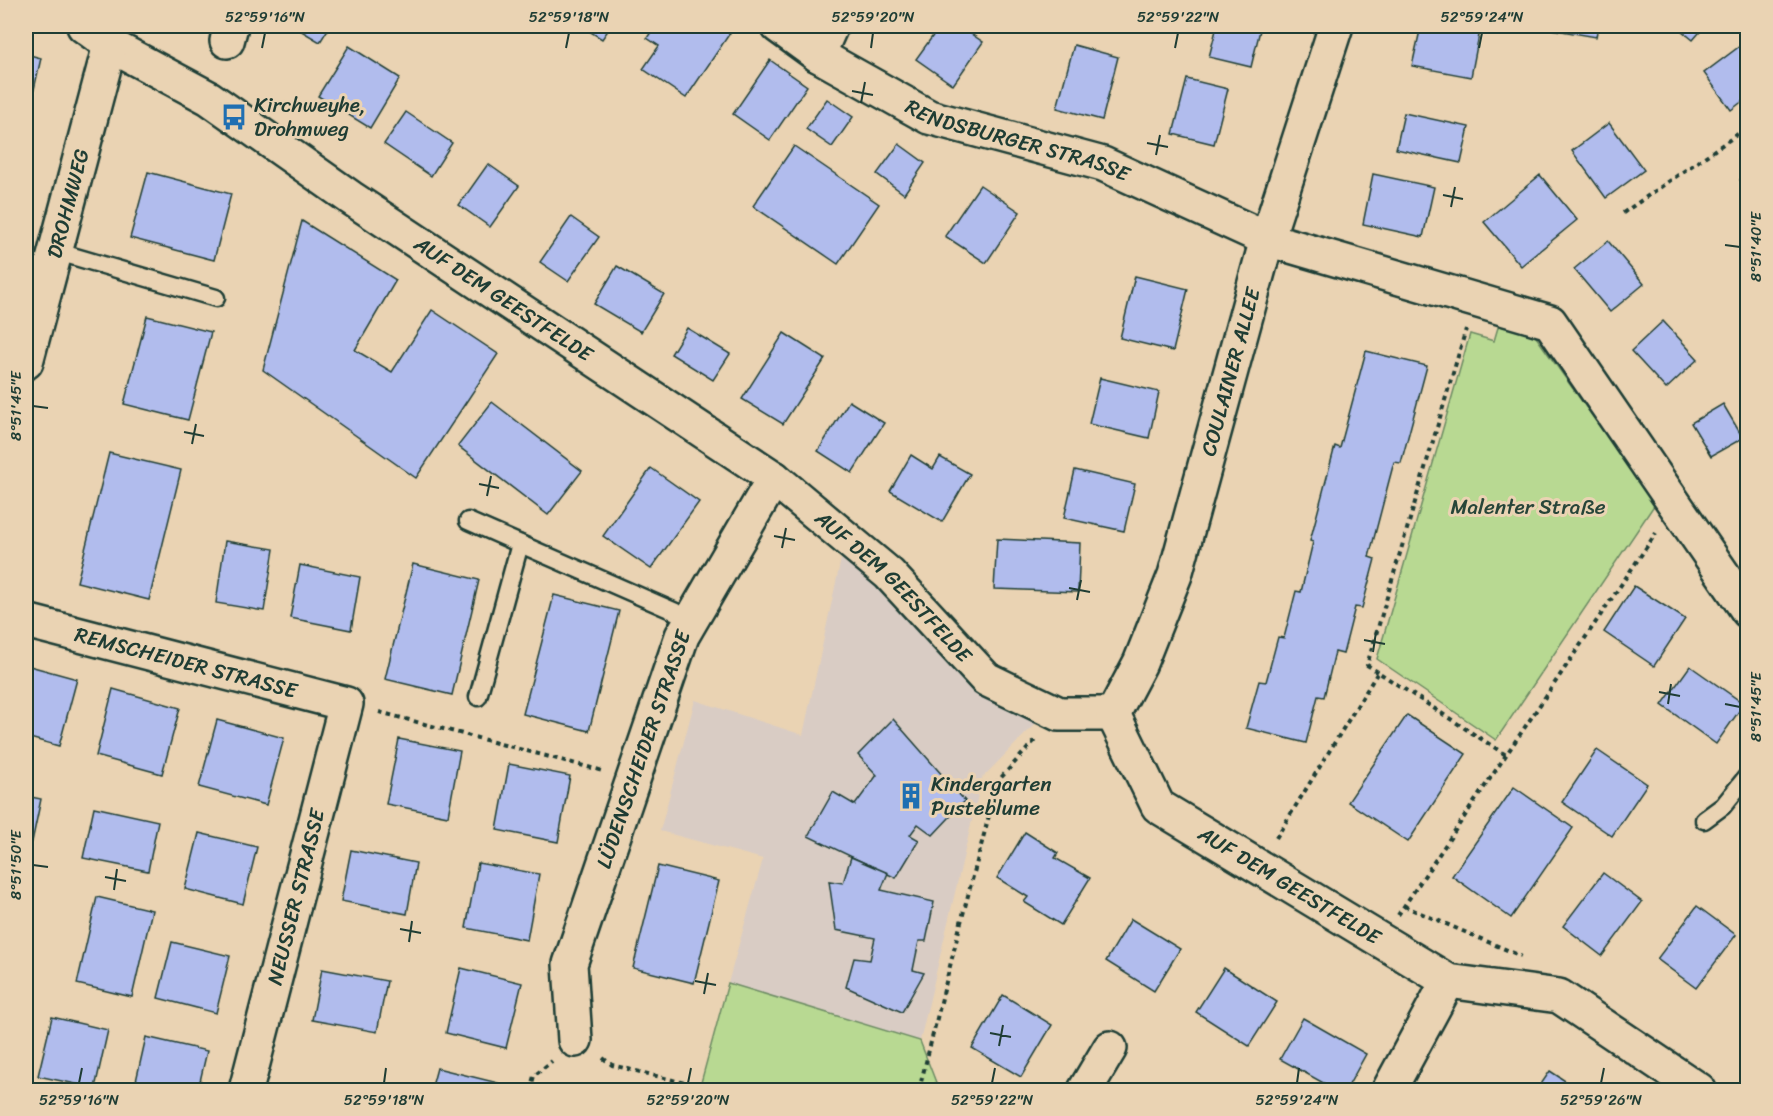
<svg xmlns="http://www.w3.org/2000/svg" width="1773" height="1116" font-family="Sriracha,sans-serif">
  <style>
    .built { fill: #d9ccc4 }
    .green { fill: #b8d992; stroke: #6c8b63; stroke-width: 1.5 }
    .building { fill: #b1bced; stroke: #1f3d34; stroke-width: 1.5 }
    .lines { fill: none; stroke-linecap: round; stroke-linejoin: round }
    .service-casing { stroke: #1f3d34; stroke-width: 21 }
    .minor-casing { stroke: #1f3d34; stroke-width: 38 }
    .path { stroke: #1f3d34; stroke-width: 4; stroke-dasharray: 4.5 4.5; stroke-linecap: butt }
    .service { stroke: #ead3b3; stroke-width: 16 }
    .minor { stroke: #ead3b3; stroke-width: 33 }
    .ticks { fill: none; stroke: #1f3d34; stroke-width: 2 }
    .labels { text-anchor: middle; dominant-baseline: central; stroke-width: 6; stroke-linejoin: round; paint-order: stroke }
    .poi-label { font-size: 21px; fill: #1f3d34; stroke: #ead3b3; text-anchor: start }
    .street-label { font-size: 21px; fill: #1f3d34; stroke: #ead3b3 }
    .park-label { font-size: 21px; fill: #274539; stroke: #ead3b3 }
    .neatline { fill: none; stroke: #1f3d34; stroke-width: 2 }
    .ticks-label { font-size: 15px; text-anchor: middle; fill: #1f3d34 }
  </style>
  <rect width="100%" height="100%" fill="#ead3b3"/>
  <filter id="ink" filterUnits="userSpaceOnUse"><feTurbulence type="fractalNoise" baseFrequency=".0167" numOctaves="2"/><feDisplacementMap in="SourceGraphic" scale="12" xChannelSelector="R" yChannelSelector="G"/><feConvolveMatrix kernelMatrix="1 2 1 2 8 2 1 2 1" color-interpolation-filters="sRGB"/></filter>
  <g filter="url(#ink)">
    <polygon class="built" points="841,559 881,588 1043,716 982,778 920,1041 728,983 763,859 660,831 695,700 803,735"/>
    <g class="green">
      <polygon points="1499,324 1534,334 1655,504 1496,740 1377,659 1470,334 1494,341"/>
      <polygon points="728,983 920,1041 937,1085 946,1090 699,1090"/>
    </g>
    <g class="building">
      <polygon points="293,26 330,26 320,42"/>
      <polygon points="581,26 611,26 602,39"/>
      <polygon points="655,26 719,26 730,33 686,98 643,69 659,46 647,38"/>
      <polygon points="940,26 959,26 983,42 953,85 916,59"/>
      <polygon points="1217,26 1261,26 1251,67 1209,57"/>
      <polygon points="1421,26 1458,26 1480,30 1471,77 1412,66"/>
      <polygon points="1545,26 1598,26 1596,37 1544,28"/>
      <polygon points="1676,26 1705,26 1693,40"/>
      <polygon points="1748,40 1748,97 1731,110 1704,73"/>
      <polygon points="1074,45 1118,57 1102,120 1057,108"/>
      <polygon points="349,46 400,78 370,128 318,96"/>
      <polygon points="26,54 41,58 31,103 26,102"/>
      <polygon points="770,60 807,86 770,140 733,114"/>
      <polygon points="1187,79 1228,89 1214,144 1173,134"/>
      <polygon points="827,99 853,117 832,147 806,129"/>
      <polygon points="406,112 452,143 431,176 384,144"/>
      <polygon points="1404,113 1469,127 1461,163 1396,149"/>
      <polygon points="1609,123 1644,170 1606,198 1572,151"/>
      <polygon points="899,144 925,163 904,194 877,174"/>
      <polygon points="794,146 879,204 838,264 753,206"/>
      <polygon points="488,164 519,186 490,227 459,205"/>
      <polygon points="148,172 231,194 214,260 130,238"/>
      <polygon points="1373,174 1434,187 1423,237 1363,224"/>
      <polygon points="1748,174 1748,190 1740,180"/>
      <polygon points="1540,175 1577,220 1521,266 1484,222"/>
      <polygon points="980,185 1020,212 986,263 945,236"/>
      <polygon points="571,217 599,237 568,281 540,262"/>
      <polygon points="302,221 396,280 355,350 392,372 432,310 498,354 416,478 263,370"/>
      <polygon points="1608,241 1644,284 1610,312 1574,269"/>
      <polygon points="617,266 664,294 641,332 594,304"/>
      <polygon points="1135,276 1188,289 1173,351 1120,338"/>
      <polygon points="147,316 211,332 188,420 124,404"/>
      <polygon points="1663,321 1698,359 1666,389 1631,351"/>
      <polygon points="687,328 730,354 713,380 671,354"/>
      <polygon points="784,333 825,359 783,424 742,399"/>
      <polygon points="1366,351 1427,366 1401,463 1394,462 1390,477 1369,557 1375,559 1362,608 1355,607 1343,654 1335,652 1324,697 1318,696 1306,743 1246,728 1259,681 1266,682 1278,637 1284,638 1296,591 1301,592 1313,542 1310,541 1335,446 1340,448"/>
      <polygon points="1100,378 1159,392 1149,438 1089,424"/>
      <polygon points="849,401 884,423 852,473 818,451"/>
      <polygon points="492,402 582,471 548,515 458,446"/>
      <polygon points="1723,404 1743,438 1711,456 1691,423"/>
      <polygon points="109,453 181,470 149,600 77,582"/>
      <polygon points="911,455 933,469 940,457 970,474 942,522 890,491"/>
      <polygon points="651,468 699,502 651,569 603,536"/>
      <polygon points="1075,470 1135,484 1124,531 1064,518"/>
      <polygon points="997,539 1080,543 1078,592 994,589"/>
      <polygon points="225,541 274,549 264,611 216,603"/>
      <polygon points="413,564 479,580 452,695 385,679"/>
      <polygon points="300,565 360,577 351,630 290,618"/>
      <polygon points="1634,586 1685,619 1654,666 1604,632"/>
      <polygon points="554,595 619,611 589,731 523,714"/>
      <polygon points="26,665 77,679 59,746 26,737"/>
      <polygon points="1690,666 1744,704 1716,744 1662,705"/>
      <polygon points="113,689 180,708 162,774 96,756"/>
      <polygon points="1407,715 1466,754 1408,842 1348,802"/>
      <polygon points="893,719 965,801 933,835 918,824 910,835 919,840 896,878 808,836 833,792 855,805 877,775 858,755"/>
      <polygon points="217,720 284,738 266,805 199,787"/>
      <polygon points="399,739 460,751 448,816 386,804"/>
      <polygon points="1597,750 1647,784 1612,836 1562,802"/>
      <polygon points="509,764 570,776 558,842 497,830"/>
      <polygon points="1514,787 1573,828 1511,918 1452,876"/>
      <polygon points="26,796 41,799 32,842 26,841"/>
      <polygon points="94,807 158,821 148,871 83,858"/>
      <polygon points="1025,832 1058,853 1055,858 1090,878 1061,925 1024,902 1028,897 997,878"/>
      <polygon points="199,833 257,847 243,904 185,889"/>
      <polygon points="351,850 416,863 407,914 341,901"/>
      <polygon points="851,857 888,873 881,890 934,902 926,941 919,941 913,970 924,973 902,1012 846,987 854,958 870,960 875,938 836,930 829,881 843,883"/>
      <polygon points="478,863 539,874 527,940 466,928"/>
      <polygon points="658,866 719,881 694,983 633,968"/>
      <polygon points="1603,873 1642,902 1602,956 1563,926"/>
      <polygon points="97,897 152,910 132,997 77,984"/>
      <polygon points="1697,906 1736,935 1696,988 1657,959"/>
      <polygon points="1131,919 1180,949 1154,991 1106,961"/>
      <polygon points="172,942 230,956 216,1013 158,998"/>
      <polygon points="461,968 522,983 506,1048 446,1033"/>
      <polygon points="1224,968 1277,1002 1249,1046 1196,1012"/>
      <polygon points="322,969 387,981 377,1032 312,1020"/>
      <polygon points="1003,995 1052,1025 1021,1077 972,1048"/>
      <polygon points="52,1017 108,1030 95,1088 38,1076"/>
      <polygon points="1303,1018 1366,1054 1346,1090 1336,1090 1280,1059"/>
      <polygon points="146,1037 207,1051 198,1090 134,1090"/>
      <polygon points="437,1068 498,1083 496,1090 431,1090"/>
      <polygon points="1550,1071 1579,1090 1537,1090"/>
      <polygon points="287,1085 316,1090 286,1090"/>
    </g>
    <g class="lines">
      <g class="service-casing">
        <g id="service">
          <polyline points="55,251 216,298"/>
          <polyline points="468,521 692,619"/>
          <polyline points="478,697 520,544"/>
          <polyline points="1704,820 1723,806 1748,775"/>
        </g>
      </g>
      <g class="minor-casing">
        <g id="minor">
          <path id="s1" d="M 84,26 L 110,45 L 209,98 L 351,198 L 774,478 L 889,574 L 986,679 L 1059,714 L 1113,714"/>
          <path id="s2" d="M 778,26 L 818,55 L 929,117 L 1103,164 L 1267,239 L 1550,322 L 1748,611"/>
          <polyline points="227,41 231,26"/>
          <polyline points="818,55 831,26"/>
          <path id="s3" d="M 26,362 L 110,45"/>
          <path id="s4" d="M 26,621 L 346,704 L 246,1090"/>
          <path id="s5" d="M 1113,714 L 1140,663 L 1175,575 L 1267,239 L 1336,26"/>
          <path id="s6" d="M 1113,714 L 1158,806 L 1448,981 L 1559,996 L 1699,1090"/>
          <path id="s7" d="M 575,1040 L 570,964 L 682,636 L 774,478"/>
          <polyline points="1085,1090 1110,1048"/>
          <polyline points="1389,1090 1448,981"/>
        </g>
      </g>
      <g class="path">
        <polyline points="1623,213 1748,127"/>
        <polyline points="1378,672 1367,665 1466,329"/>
        <polyline points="379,712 603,771"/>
        <polyline points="1276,838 1378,672 1506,755"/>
        <polyline points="1404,906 1521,956"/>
        <polyline points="1398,915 1656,533"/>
        <polyline points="603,1058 612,1065 713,1090"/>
        <polyline points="530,1090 534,1076 552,1061"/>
        <polyline points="919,1090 960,926 998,781 1037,738"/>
      </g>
      <use href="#service" class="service"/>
      <use href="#minor" class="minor"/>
    </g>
  </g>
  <path class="ticks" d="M 262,48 L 265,33M 566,48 L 569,33M 871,48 L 873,33M 1175,48 L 1178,33M 1479,48 L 1482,33M 852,91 L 873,95M 861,103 L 865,82M 1147,143 L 1168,147M 1156,155 L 1160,135M 1443,195 L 1463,199M 1451,207 L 1455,187M 1725,245 L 1740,247M 33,406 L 48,408M 184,432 L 204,436M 192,444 L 196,424M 479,484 L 499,488M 487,496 L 491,476M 774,536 L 795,540M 782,548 L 786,528M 1069,588 L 1090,592M 1077,600 L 1081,580M 1364,640 L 1385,644M 1373,652 L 1376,632M 1659,692 L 1680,696M 1668,704 L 1671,684M 1725,704 L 1740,707M 33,865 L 48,867M 105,877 L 126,881M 114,890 L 117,869M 400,929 L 421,933M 409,942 L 412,921M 695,981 L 716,985M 704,994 L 708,973M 990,1033 L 1011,1037M 999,1046 L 1003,1025M 79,1083 L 82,1068M 384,1083 L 386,1068M 688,1083 L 691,1068M 992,1083 L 995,1068M 1297,1083 L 1299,1068M 1601,1083 L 1604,1068"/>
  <defs>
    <g id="bus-bare" transform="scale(2.07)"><path d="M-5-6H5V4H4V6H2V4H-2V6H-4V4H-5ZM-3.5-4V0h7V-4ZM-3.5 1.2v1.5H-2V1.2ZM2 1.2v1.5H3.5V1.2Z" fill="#1f6fb2" stroke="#ead3b3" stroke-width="2.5" paint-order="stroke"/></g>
    <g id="building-bare" transform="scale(2.07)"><path d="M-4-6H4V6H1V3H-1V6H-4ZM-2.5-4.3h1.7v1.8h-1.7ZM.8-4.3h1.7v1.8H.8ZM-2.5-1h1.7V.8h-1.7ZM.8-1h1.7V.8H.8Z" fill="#1f6fb2" stroke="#ead3b3" stroke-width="2.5" paint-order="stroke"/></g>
  </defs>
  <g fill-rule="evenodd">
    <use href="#bus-bare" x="234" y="117"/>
    <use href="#building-bare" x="911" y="796"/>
  </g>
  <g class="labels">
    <g class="poi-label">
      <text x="254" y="105">Kirchweyhe,<tspan x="254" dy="24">Drohmweg</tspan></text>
      <text x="931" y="784">Kindergarten<tspan x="931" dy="24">Pusteblume</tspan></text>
    </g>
    <g class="street-label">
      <text stroke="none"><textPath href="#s2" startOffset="268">RENDSBURGER STRASSE</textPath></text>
      <text stroke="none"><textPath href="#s3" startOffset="164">DROHMWEG</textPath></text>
      <text stroke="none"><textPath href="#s1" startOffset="501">AUF DEM GEESTFELDE</textPath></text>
      <text stroke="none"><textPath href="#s5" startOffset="363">COULAINER ALLEE</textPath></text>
      <text stroke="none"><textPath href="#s1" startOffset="987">AUF DEM GEESTFELDE</textPath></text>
      <text stroke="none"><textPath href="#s4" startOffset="165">REMSCHEIDER STRASSE</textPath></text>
      <text stroke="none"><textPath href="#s7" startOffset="303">LÜDENSCHEIDER STRASSE</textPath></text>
      <text stroke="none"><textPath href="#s6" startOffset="256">AUF DEM GEESTFELDE</textPath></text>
      <text transform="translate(296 897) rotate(-76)">NEUSSER STRASSE</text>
    </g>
    <g class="park-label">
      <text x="1528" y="507">Malenter Straße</text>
    </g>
  </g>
  <rect width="1773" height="1116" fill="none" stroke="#ead3b3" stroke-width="66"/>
  <rect x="33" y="33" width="1707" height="1050" class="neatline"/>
  <g class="ticks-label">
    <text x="265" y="22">52°59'16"N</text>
    <text x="569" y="22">52°59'18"N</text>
    <text x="873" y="22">52°59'20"N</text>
    <text x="1178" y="22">52°59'22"N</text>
    <text x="1482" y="22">52°59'24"N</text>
    <text transform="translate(1756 247) rotate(-90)" y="5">8°51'40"E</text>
    <text transform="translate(16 406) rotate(-90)" y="5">8°51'45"E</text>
    <text transform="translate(1756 707) rotate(-90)" y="5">8°51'45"E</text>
    <text transform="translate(16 865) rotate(-90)" y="5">8°51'50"E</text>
    <text x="79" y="1105">52°59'16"N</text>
    <text x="384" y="1105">52°59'18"N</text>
    <text x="688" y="1105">52°59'20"N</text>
    <text x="992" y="1105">52°59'22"N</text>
    <text x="1297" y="1105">52°59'24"N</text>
    <text x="1601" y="1105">52°59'26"N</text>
  </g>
</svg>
